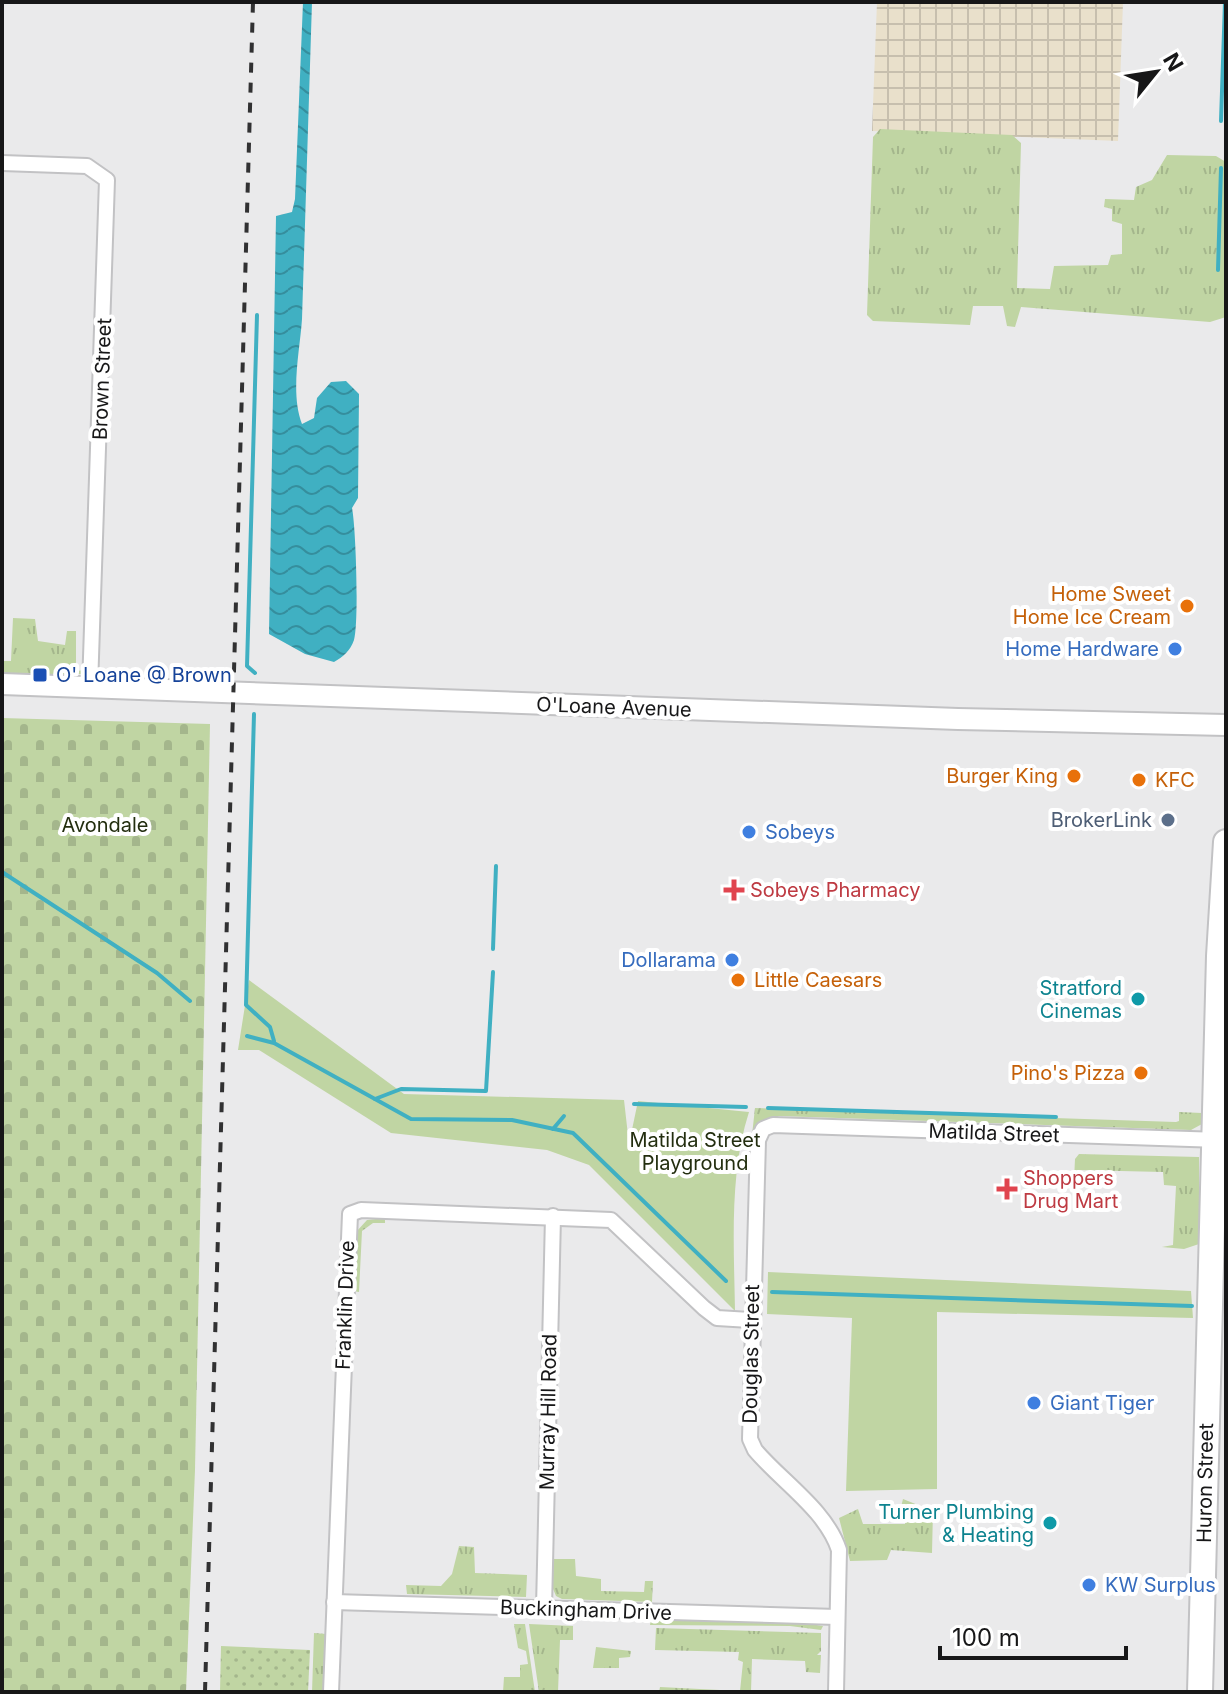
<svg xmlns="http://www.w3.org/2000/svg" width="1228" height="1694" font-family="Inter,sans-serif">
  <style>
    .industrial { fill: url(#industrial-grid) }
    .grass { fill: url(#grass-tufts) }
    .cemetery { fill: url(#cemetery-stones) }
    .park { fill: #c0d5a3 }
    .garden { fill: url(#garden-dots) }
    .water { fill: url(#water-waves) }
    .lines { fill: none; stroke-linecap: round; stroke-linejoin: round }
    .stream { stroke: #40b0c2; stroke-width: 4 }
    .street-casing { stroke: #c2c2c4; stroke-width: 18 }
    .secondary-casing { stroke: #c2c2c4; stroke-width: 24 }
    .primary-casing { stroke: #c2c2c4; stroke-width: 28 }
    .street { stroke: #fff; stroke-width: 14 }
    .secondary { stroke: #fff; stroke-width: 20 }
    .primary { stroke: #fff; stroke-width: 24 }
    .rail { stroke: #313132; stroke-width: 4; stroke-dasharray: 10 10; stroke-linecap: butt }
    .food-dot { fill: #e8710a; stroke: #fff; stroke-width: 3 }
    .shop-dot { fill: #3f7fe0; stroke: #fff; stroke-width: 3 }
    .transit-dot { fill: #1a4fb4; stroke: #fff; stroke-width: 3 }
    .service-dot { fill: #5c6f8a; stroke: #fff; stroke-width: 3 }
    .health-dot { fill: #e0444e; stroke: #fff; stroke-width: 3 }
    .culture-dot { fill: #0f9aa8; stroke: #fff; stroke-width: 3 }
    .labels { text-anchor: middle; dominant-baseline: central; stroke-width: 8; stroke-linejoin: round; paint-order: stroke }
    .street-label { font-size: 20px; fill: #171718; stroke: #fff }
    .food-label { font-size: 20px; fill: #c56008; stroke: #fff; text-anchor: end }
    .shop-label { font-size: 20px; fill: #366cbe; stroke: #fff; text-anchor: start }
    .transit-label { font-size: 20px; fill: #164399; stroke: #fff; text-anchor: start }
    .service-label { font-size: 20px; fill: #4e5e75; stroke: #fff; text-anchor: end }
    .park-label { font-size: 20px; fill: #232e0f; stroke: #fff }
    .health-label { font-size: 20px; fill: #be3a42; stroke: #fff; text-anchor: start }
    .culture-label { font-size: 20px; fill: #0d838f; stroke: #fff; text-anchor: end }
  </style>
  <defs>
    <pattern id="industrial-grid" width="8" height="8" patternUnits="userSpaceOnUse" patternTransform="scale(2)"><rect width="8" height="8" fill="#e9e0cb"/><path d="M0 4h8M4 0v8" fill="none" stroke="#c7bfae"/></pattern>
    <pattern id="grass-tufts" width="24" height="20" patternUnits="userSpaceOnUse" patternTransform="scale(2)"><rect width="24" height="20" fill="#c0d5a3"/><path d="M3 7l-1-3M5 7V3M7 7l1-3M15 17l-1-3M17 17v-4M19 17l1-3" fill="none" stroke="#a4b68c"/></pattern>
    <pattern id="cemetery-stones" width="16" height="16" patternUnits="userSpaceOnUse" patternTransform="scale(2)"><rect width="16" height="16" fill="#c0d5a3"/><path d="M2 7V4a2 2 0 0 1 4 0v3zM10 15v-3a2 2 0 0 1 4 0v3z" fill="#a4b68c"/></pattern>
    <pattern id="garden-dots" width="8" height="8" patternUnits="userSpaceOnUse" patternTransform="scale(2)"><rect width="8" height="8" fill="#c0d5a3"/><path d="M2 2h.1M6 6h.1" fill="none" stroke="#a4b68c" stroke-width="1.8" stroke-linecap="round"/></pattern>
    <pattern id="water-waves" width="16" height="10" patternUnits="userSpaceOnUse" patternTransform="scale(2)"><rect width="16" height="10" fill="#40b0c2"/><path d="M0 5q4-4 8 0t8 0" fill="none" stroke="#358e9d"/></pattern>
  </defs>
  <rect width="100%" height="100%" fill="#eaeaeb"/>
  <polygon class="industrial" points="877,2 1123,2 1118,141 872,131"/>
  <g class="grass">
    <polygon points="880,129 1012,135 1021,143 1017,288 1050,289 1054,266 1108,265 1111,255 1122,254 1122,224 1112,221 1112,209 1104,207 1105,199 1134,200 1136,187 1152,180 1167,155 1216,156 1226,162 1226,317 1210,322 1021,307 1015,327 1007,326 1003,306 973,306 970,325 873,321 867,315 873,137"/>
    <polygon points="13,618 35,619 38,641 65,645 67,631 76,631 76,671 85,670 83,674 2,674 2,661 11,661"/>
    <polygon points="755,1108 1176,1122 1179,1121 1179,1112 1202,1113 1202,1124 1191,1130 779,1116 758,1127 752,1135"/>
    <polygon points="1079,1154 1199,1157 1199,1244 1184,1249 1162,1247 1173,1245 1176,1186 1164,1185 1163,1172 1077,1170 1074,1180 1075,1159"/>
    <polygon points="385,1218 385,1223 373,1223 362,1231 359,1292 353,1291 356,1232 367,1220"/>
    <polygon points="903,1499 933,1511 932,1553 891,1550 887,1560 850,1561 839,1518 858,1509 863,1524 905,1524 906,1516 900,1511"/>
    <polygon points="459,1546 474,1547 475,1573 527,1575 526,1597 407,1594 406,1585 441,1586 452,1574"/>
    <polygon points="553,1559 575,1559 576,1576 601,1579 601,1591 644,1592 645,1581 653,1581 652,1602 562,1599 556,1596 551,1584"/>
    <polygon points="651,1619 810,1624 823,1626 821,1630 790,1626 650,1625"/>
    <polygon points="514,1624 525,1624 535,1692 503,1692 504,1677 520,1677 520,1665 528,1664 526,1651 518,1648"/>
    <polygon points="529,1624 573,1626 573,1640 560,1640 558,1692 539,1692"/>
    <polygon points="656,1628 821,1633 821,1651 817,1655 821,1655 820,1673 806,1672 805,1661 752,1659 751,1692 659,1692 660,1687 740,1691 743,1662 738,1660 739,1652 655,1650"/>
    <polygon points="314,1633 326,1634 325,1692 312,1692"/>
    <polygon points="596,1647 631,1651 630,1657 619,1658 619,1668 593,1668"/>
  </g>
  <polygon class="cemetery" points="2,718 210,724 195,1470 186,1692 2,1692"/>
  <g class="park">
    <path d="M 249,980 L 404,1094 L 624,1100 L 629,1144 L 638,1101 L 749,1112 C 729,1173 734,1247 735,1311 L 589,1165 L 547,1150 L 391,1133 L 259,1050 L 238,1050 Z"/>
    <polygon points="768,1272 1191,1291 1193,1318 937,1312 937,1489 846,1491 852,1318 767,1314"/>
  </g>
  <polygon class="garden" points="221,1646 310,1650 308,1692 220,1692"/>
  <path class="water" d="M 303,2 L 312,2 L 302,319 C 300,350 290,393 302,424 L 314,418 L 317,398 L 331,382 L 346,381 L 359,394 L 358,498 L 352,508 C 356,527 359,623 354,640 C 350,651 343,657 334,662 L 305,654 L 269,634 L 276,216 L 292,212 L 295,199 Z"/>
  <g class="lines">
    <g class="stream">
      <polyline points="1221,121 1225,2"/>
      <polyline points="1218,270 1221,168"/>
      <polyline points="255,673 247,666 257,315"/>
      <polyline points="254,714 246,1005 270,1027 274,1041"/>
      <polyline points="2,872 157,973 190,1001"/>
      <polyline points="493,949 496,866"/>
      <polyline points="247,1036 274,1043 411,1119 512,1120 573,1133 726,1281"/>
      <polyline points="375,1099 401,1089 486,1091 493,972"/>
      <polyline points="634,1104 746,1107"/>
      <polyline points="768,1108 1056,1117"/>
      <polyline points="553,1129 564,1116"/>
      <polyline points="772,1292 1192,1306"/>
    </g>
    <g class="street-casing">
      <g id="street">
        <polyline points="2,163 87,166 107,180 90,687"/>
        <polyline points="334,1602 837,1617"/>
        <polyline points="544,1608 553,1216"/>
        <polyline points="331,1692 350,1214 361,1210 611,1220 704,1308 717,1318 750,1320"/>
        <path d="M 836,1692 L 839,1550 C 826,1510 781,1481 755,1450 L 750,1439 L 758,1140 L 763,1129 L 773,1125 L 1220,1140"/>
      </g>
    </g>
    <g class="secondary-casing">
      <polyline id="secondary" points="2,684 958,719 1226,725"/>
    </g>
    <g class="primary-casing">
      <polyline id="primary" points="1200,1692 1219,956 1226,842"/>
    </g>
    <use href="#street" class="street"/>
    <use href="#secondary" class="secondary"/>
    <use href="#primary" class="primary"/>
    <polyline class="rail" points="205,1692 253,2"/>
  </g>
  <g class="food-dot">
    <circle cx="1187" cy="606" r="8"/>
    <circle cx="1074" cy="776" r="8"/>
    <circle cx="1139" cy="780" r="8"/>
    <circle cx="738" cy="980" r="8"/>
    <circle cx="1141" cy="1073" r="8"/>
  </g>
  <g class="shop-dot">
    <circle cx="1175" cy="649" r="8"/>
    <circle cx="749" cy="832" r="8"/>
    <circle cx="732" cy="960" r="8"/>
    <circle cx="1034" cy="1403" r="8"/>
    <circle cx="1089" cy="1585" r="8"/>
  </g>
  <rect class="transit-dot" x="32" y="667" width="16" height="16" rx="4"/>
  <circle class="service-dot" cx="1168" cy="820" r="8"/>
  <g class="health-dot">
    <path d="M730 878h8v8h8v8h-8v8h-8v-8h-8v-8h8z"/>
    <path d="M1003 1177h8v8h8v8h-8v8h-8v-8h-8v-8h8z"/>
  </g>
  <g class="culture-dot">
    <circle cx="1138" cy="999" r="8"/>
    <circle cx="1050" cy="1523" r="8"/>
  </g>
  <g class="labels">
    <g class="street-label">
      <text transform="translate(102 379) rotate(-88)">Brown Street</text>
      <text transform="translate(614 707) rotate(2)">O'Loane Avenue</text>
      <text transform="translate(994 1133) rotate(2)">Matilda Street</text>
      <text transform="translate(345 1305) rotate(-88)">Franklin Drive</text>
      <text transform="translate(751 1354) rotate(-89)">Douglas Street</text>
      <text transform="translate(548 1412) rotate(-89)">Murray Hill Road</text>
      <text transform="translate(1205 1483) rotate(-89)">Huron Street</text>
      <text transform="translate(586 1610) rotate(2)">Buckingham Drive</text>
    </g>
    <g class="food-label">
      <text x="1171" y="594">Home Sweet<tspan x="1171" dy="23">Home Ice Cream</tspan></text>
      <text x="1058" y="776">Burger King</text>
      <text x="1155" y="780" text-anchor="start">KFC</text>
      <text x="754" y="980" text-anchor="start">Little Caesars</text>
      <text x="1125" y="1073">Pino's Pizza</text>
    </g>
    <g class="shop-label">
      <text x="1159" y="649" text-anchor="end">Home Hardware</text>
      <text x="765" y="832">Sobeys</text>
      <text x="716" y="960" text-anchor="end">Dollarama</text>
      <text x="1050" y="1403">Giant Tiger</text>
      <text x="1105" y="1585">KW Surplus</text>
    </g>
    <g class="transit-label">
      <text x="56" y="675">O' Loane @ Brown</text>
    </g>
    <g class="service-label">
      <text x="1152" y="820">BrokerLink</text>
    </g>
    <g class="park-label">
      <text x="105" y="825">Avondale</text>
      <text x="695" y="1140">Matilda Street<tspan x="695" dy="23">Playground</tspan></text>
    </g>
    <g class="health-label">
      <text x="750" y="890">Sobeys Pharmacy</text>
      <text x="1023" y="1178">Shoppers<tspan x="1023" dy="23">Drug Mart</tspan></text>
    </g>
    <g class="culture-label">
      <text x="1122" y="988">Stratford<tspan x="1122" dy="23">Cinemas</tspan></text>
      <text x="1034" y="1512">Turner Plumbing<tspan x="1034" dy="23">&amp; Heating</tspan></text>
    </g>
  </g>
  <rect width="1228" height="1694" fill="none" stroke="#171718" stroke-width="8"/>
  <g transform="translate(1156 72) rotate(60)" stroke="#ffffff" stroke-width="6" paint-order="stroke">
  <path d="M0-6L14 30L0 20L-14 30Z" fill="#171718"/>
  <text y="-12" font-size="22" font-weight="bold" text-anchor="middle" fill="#171718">N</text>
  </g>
  <path d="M940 1646v12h186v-12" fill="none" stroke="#171718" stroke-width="4"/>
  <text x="952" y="1646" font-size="24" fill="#171718" stroke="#ffffff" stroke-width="6" paint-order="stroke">100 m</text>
</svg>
